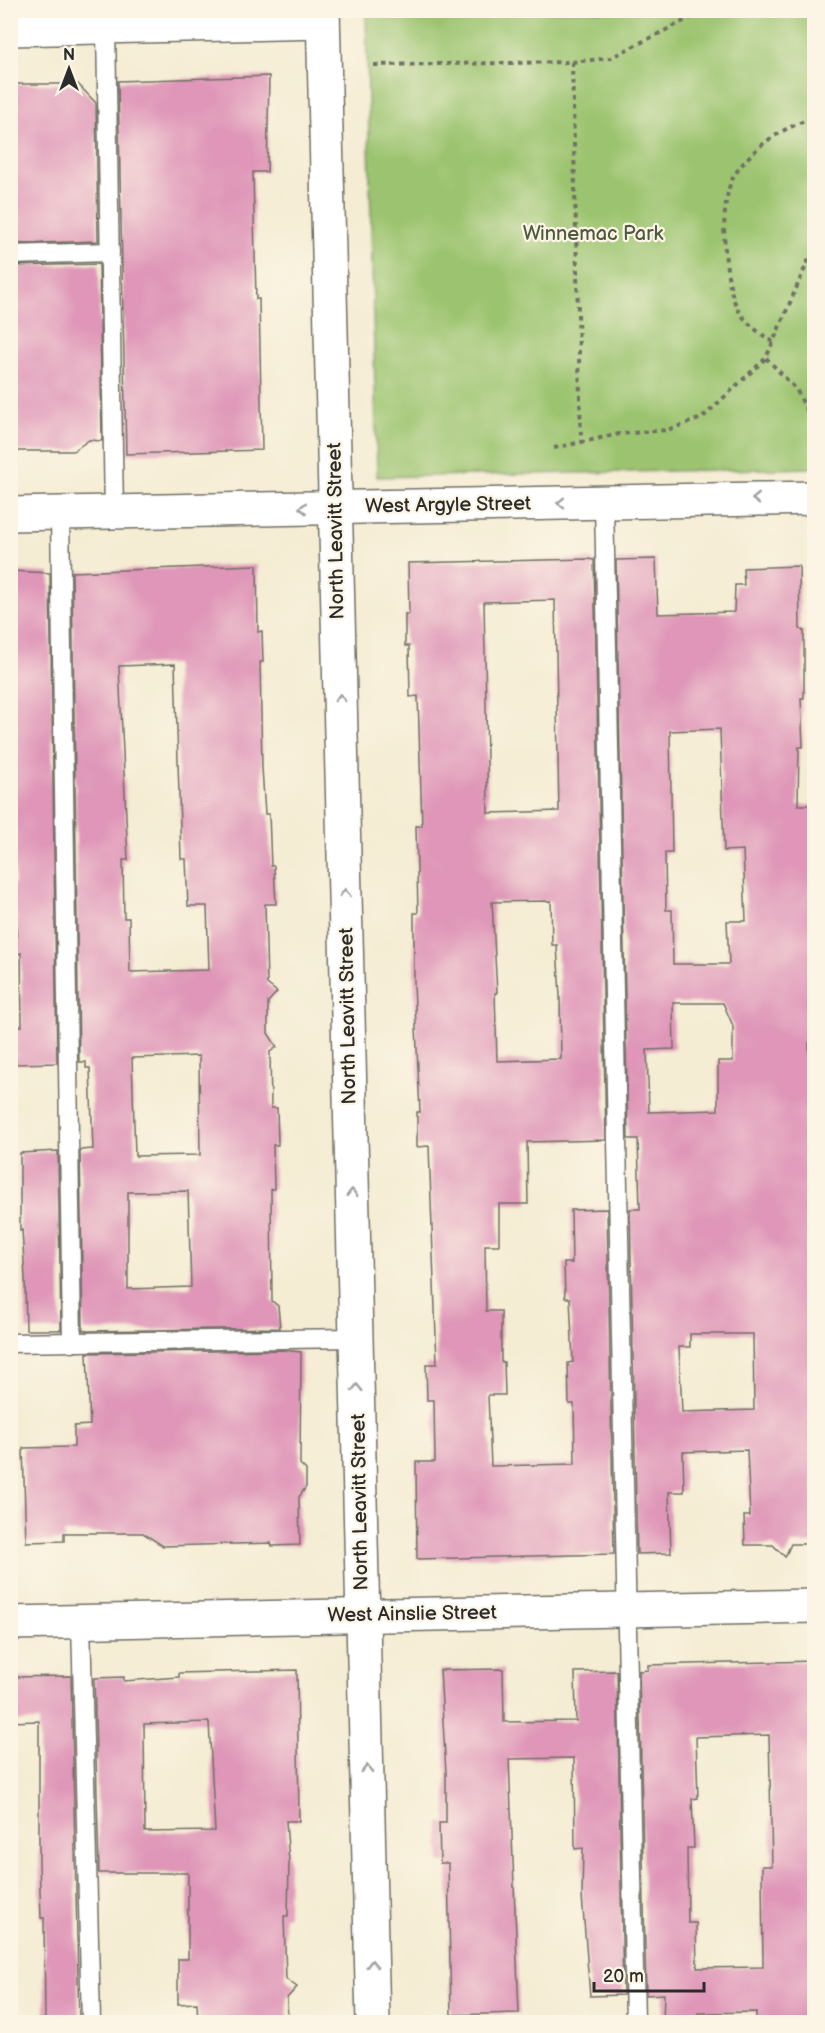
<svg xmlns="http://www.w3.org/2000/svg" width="825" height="2033" font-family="'Balsamiq Sans',sans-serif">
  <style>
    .green { fill: #9cc470; stroke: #64784e; stroke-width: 1.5 }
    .building { fill: #df96b8; fill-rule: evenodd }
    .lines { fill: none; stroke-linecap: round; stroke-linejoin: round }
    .lane-casing { stroke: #716f66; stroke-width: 21 }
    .street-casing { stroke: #716f66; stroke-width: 36 }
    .path { stroke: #716f66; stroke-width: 4; stroke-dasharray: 4.5 4.5; stroke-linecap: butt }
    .lane { stroke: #fff; stroke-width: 18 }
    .street { stroke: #fff; stroke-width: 33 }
    .oneway { stroke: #a0a0a0 }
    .labels { text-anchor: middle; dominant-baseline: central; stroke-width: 4.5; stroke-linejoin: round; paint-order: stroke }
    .park-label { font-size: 20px; fill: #4d5940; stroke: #fcf5e5 }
    .street-label { font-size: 20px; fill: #2b2b2b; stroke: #fcf5e5 }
  </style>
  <rect width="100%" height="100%" fill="#fcf5e5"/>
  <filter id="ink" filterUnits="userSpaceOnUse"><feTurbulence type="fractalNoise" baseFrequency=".0167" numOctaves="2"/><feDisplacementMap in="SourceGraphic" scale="12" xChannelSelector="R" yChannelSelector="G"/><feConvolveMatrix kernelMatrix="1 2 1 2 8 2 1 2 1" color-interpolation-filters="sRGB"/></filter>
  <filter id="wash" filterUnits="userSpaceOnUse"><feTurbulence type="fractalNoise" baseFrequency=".008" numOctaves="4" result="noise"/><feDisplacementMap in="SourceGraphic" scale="24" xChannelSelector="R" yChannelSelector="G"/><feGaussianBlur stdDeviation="1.35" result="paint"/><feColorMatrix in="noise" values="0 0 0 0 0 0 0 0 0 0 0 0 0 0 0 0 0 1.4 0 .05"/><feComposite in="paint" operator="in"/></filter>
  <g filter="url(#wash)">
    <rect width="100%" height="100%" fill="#f4ecd3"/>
    <polygon class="green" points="366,11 814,11 814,468 377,477"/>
    <g id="blocks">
      <g class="building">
        <polygon points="269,76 267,172 253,172 256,299 259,299 262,450 126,454 118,81"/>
        <polygon points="10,84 78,84 96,103 98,241 10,244"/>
        <polygon points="99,264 102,441 89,440 73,451 10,451 10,266"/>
        <path d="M 587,559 L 594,560 L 606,1140 L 527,1142 L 528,1204 L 499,1204 L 499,1245 L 485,1245 L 486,1311 L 501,1311 L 501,1362 L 504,1362 L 505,1395 L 488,1395 L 491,1466 L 575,1464 L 574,1404 L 569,1404 L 568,1363 L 573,1362 L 570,1298 L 565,1298 L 564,1263 L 572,1263 L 571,1210 L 607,1209 L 614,1554 L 417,1559 L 416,1462 L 435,1462 L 434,1400 L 427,1400 L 426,1364 L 437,1364 L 429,1146 L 417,1147 L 417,1112 L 420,1112 L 414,984 L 414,913 L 418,913 L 416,826 L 422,826 L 418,696 L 410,697 L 409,646 L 405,646 L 405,614 L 409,614 L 408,563 ZM 555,600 L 559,811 L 488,813 L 484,602 ZM 551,901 L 552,945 L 557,945 L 560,997 L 561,1059 L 497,1061 L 495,993 L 497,993 L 492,902 Z"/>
        <path d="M 656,559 L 658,614 L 734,612 L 735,585 L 744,585 L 743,568 L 799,566 L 800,629 L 804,631 L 804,698 L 801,698 L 803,747 L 799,747 L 798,805 L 814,805 L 814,942 L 812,942 L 811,1007 L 814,1007 L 814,1043 L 809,1043 L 810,1108 L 814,1108 L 814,1544 L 791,1544 L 785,1557 L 773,1545 L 745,1545 L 744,1516 L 750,1516 L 747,1450 L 683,1452 L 684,1492 L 669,1492 L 671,1553 L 637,1554 L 630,1209 L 640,1209 L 638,1139 L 628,1139 L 616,560 ZM 720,729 L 724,851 L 743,850 L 746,921 L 727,921 L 729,964 L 673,964 L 672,910 L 666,910 L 665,853 L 672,853 L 670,731 ZM 673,1003 L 723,1003 L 733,1026 L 733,1061 L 718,1061 L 718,1110 L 649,1112 L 647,1050 L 674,1049 ZM 690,1334 L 753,1334 L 754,1410 L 682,1412 L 679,1347 L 690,1347 Z"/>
        <path d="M 257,565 L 258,632 L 262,631 L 263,662 L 260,662 L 262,768 L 265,814 L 269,814 L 271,866 L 274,866 L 276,904 L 265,904 L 267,984 L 277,992 L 268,1002 L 268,1033 L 277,1047 L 270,1052 L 271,1108 L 277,1108 L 278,1145 L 273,1145 L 274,1189 L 271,1189 L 272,1301 L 278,1306 L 280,1328 L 87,1331 L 83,1330 L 80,1150 L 93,1149 L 90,1068 L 86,1068 L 86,1062 L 79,1062 L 72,572 ZM 175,664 L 181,859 L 186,859 L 188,906 L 207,906 L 209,970 L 130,972 L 129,918 L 124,918 L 123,860 L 128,860 L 119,666 ZM 199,1056 L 200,1155 L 135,1156 L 132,1058 ZM 188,1191 L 191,1287 L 128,1289 L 128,1192 Z"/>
        <polygon points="10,571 50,573 57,1063 16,1064 15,1027 22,1026 21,953 17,954 16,915 10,916 10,885 15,884 10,752"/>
        <polygon points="58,1151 61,1330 26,1330 25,1277 22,1230 20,1231 20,1153"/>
        <polygon points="282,1350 301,1352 300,1464 306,1470 306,1487 299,1497 300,1545 272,1546 271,1543 163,1546 143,1533 64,1533 64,1541 26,1542 23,1448 74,1447 74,1426 90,1425 87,1353"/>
        <path d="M 814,1661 L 814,2022 L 756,2022 L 756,2012 L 698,2013 L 698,2022 L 663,2022 L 664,1994 L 646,1995 L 639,1671 L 648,1670 L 648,1665 ZM 769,1735 L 772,1866 L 762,1866 L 763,1967 L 697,1968 L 696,1923 L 688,1923 L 687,1848 L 694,1848 L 692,1799 L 698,1798 L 696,1737 Z"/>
        <polygon points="503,1669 504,1722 576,1721 575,1672 617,1671 623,1995 590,1996 582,1896 583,1848 575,1849 574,1758 509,1759 519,2013 451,2015 448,1863 440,1863 439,1823 446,1823 446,1773 440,1670"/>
        <path d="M 297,1670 L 299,1821 L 286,1821 L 289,1862 L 288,1916 L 284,1916 L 286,1979 L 297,1987 L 287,1998 L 288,2022 L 198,2022 L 197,2003 L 178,2004 L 178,1959 L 188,1959 L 188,1873 L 99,1873 L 94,1678 L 124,1677 L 124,1681 L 179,1677 L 179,1673 ZM 209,1722 L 215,1831 L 145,1832 L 144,1724 Z"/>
        <polygon points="71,1676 79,2022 45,2022 44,1918 41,1918 39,1863 39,1721 10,1722 10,1677"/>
      </g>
    </g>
  </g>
  <g filter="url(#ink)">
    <use href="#blocks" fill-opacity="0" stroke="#716f66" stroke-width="1.5"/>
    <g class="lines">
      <g class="lane-casing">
        <g id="lane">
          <polyline points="106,27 114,513"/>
          <polyline points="10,255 110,252"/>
          <polyline points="604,502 635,2022"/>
          <polyline points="60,513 72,1343"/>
          <polyline points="10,1343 356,1338"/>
          <polyline points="81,1621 91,2022"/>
        </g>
      </g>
      <g class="street-casing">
        <g id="street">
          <polyline points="323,10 373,2022"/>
          <polyline points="10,29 323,22"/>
          <polyline points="10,514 814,498"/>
          <polyline points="10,1623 814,1606"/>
        </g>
      </g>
      <g class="path">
        <polyline points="797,10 814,14"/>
        <polyline points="572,62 581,440"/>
        <polyline points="374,65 572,62 610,58 706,10"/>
        <path d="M 773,342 C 758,332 742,321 735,303 C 724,275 718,203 734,176 C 752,147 783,127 814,118"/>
        <polyline points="766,358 796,389 814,425"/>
        <polyline points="554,448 619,434 667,430 702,418 766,358 808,261 814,254"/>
      </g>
      <use href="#lane" class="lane"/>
      <use href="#street" class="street"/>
    </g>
    <defs><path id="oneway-chevron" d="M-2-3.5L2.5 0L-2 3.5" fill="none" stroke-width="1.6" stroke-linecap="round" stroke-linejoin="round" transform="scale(1.5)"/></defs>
    <g class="oneway">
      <use href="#oneway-chevron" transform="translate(756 499) rotate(179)"/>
      <use href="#oneway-chevron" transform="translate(561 503) rotate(179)"/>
      <use href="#oneway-chevron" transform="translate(303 508) rotate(179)"/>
      <use href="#oneway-chevron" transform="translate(340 698) rotate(-91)"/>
      <use href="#oneway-chevron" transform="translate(345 893) rotate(-91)"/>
      <use href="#oneway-chevron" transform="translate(352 1193) rotate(-91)"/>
      <use href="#oneway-chevron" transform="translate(357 1388) rotate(-91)"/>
      <use href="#oneway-chevron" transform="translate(367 1769) rotate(-91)"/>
      <use href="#oneway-chevron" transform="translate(372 1964) rotate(-91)"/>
    </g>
  </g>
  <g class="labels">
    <g class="park-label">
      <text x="593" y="234">Winnemac Park</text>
    </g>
    <g class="street-label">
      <text transform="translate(448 505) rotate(-1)">West Argyle Street</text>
      <text transform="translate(336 531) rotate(-91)">North Leavitt Street</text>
      <text transform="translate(348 1016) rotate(-91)">North Leavitt Street</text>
      <text transform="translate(360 1502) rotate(-91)">North Leavitt Street</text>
      <text transform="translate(412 1614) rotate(-1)">West Ainslie Street</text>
    </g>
  </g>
  <rect width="825" height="2033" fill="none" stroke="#fcf5e5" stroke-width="36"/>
  <g transform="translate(69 69)" stroke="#fcf5e5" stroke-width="4.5" paint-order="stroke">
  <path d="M0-4.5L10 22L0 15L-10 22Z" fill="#2b2b2b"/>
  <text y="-9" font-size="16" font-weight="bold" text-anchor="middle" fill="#2b2b2b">N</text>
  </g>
  <path d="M594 1982v9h110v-9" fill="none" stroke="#2b2b2b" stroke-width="3"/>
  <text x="603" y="1982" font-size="18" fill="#2b2b2b" stroke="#fcf5e5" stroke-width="4.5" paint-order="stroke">20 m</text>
</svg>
